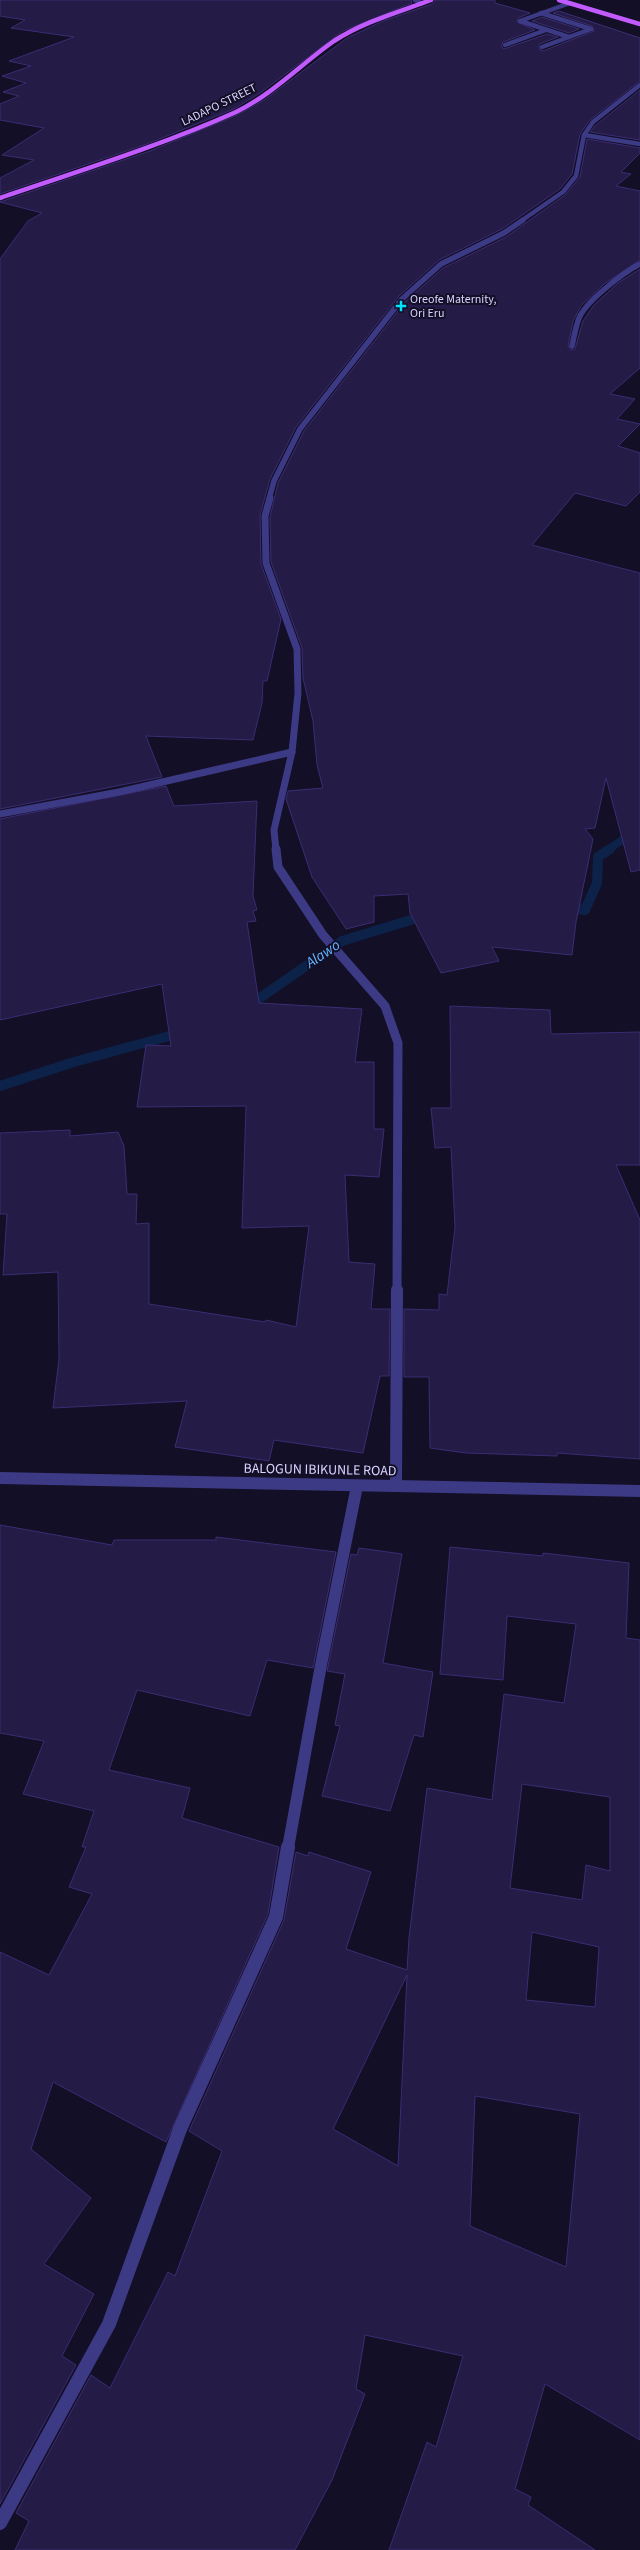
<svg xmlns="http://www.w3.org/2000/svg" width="640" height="2550" font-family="'Source Sans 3',sans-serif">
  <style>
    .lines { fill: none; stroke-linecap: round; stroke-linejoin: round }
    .stream-far1 { stroke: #0c2248; stroke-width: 8 }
    .stream { stroke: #0c2248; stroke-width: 10 }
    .building { fill: #241b47; stroke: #3b2d73; fill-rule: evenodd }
    .minor-far5 { stroke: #3d3a85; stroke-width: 4.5 }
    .minor-far4 { stroke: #3d3a85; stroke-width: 5.5 }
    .minor-far3 { stroke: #3d3a85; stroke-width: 7 }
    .minor-far2 { stroke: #3d3a85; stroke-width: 9 }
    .minor-far1 { stroke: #3d3a85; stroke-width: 12 }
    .minor { stroke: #3d3a85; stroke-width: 14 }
    .major { stroke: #c25bff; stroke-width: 4.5 }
    .poi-dot { fill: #00e5ff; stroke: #130f26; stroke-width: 1.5 }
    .labels { text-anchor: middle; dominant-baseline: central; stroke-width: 4; stroke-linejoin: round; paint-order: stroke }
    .far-street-label { font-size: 12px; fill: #d9d4ff; stroke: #130f26 }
    .far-poi-label { font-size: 12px; fill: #d9d4ff; stroke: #130f26; text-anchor: start }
    .street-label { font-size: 14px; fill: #d9d4ff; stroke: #130f26 }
    .water-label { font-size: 15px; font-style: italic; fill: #62b6ff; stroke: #130f26 }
  </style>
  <rect width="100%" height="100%" fill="#130f26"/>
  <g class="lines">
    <polyline class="stream-far1" points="608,850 622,840 640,836"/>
    <g class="stream">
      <polyline points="564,907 585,910 597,883 598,857 610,849"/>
      <polyline points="247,1007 342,941 427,915"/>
      <polyline points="0,1086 74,1062 184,1032"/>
    </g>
  </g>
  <g class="building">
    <polygon points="0,0 411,0 412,3 343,31 260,93 234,109 147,144 0,194 0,178 34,160 2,155 44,128 0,120 0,104 19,96 3,92 26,83 2,76 31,66 9,61 74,37 11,28 25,20 0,16"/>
    <polygon points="435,0 495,0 495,3 530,13 518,18 517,22 535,30 503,42 501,46 504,49 547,34 558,37 539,44 539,49 543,51 594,31 592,26 553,13 559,11 640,38 640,81 590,120 580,134 572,174 560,189 502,229 439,260 399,296 296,427 270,479 260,515 261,564 281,619 267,681 263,681 262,703 253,740 146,736 162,777 0,809 0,259 28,221 42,213 0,202 150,151 237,115 264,100 347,38 383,21 432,4"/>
    <polygon points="542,17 579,29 569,33 532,21"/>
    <polygon points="640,90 640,140 590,132 596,125"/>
    <polygon points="587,139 640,148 640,153 621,172 631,174 616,186 640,191 640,260 604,284 581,306 573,321 568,346 571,350 575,349 583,321 594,305 618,283 640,269 640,368 610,394 635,399 617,419 640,424 618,446 640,453 640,492 626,506 575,493 532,545 640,573 640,870 631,872 606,778 595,828 585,829 593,839 576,922 572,955 492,947 499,961 441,973 410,913 408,894 374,896 374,922 346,929 312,877 286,799 288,791 323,788 317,765 313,721 303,678 302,648 271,562 270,517 278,483 304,431 405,302 443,268 506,237 565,195 580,177"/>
    <polygon points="166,786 174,806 257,801 253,896 257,910 253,911 256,921 247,922 259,1003 362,1009 355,1062 374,1062 374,1129 384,1129 379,1177 345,1175 349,1262 375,1264 371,1309 390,1309 389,1376 380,1376 363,1453 274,1440 269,1461 175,1447 187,1401 53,1408 59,1359 58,1272 3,1275 7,1214 0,1214 0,1133 70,1130 70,1136 118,1132 124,1146 127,1194 137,1194 136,1224 149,1223 149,1304 265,1322 266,1320 296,1327 309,1226 242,1228 246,1106 137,1107 146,1045 171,1046 162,984 0,1020 0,819"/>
    <polygon points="450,1006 550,1010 551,1034 640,1032 640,1165 616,1165 640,1220 640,1459 557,1453 557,1456 466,1453 430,1448 429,1377 404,1377 404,1309 439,1310 439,1294 447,1295 455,1227 451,1147 435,1148 431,1108 451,1108"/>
    <polygon points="0,1525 112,1545 114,1540 216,1540 216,1537 336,1552 313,1668 267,1660 250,1716 137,1690 109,1770 190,1788 182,1818 279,1847 268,1914 166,2142 53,2082 31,2149 91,2198 44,2264 94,2294 62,2356 76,2365 0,2504 0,1952 49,1975 92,1894 69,1887 86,1847 82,1847 94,1811 23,1794 44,1741 0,1733"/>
    <path d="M 450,1547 L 543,1556 L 543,1553 L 629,1563 L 626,1638 L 640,1640 L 640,2440 L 545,2384 L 515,2489 L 531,2497 L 528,2505 L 595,2550 L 389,2550 L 427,2442 L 436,2447 L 463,2356 L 365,2335 L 356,2389 L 365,2394 L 332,2480 L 295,2550 L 15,2550 L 29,2521 L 16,2513 L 91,2375 L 110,2388 L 168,2272 L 175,2276 L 222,2151 L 189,2131 L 284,1920 L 296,1852 L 308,1856 L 309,1852 L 371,1872 L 346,1949 L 407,1970 L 409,1938 L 427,1788 L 492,1800 L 504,1694 L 564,1703 L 576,1624 L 507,1616 L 503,1680 L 440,1674 ZM 522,1784 L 610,1797 L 610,1871 L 586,1865 L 582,1900 L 510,1888 ZM 532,1932 L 599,1947 L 595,2007 L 526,2000 ZM 407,1975 L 398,2166 L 333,2129 ZM 475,2096 L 580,2114 L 566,2267 L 470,2226 Z"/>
    <polygon points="359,1548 402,1554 383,1663 433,1672 423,1737 414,1735 390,1811 322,1796 340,1726 335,1725 345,1674 327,1671 351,1554 357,1555"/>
  </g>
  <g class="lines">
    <g class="minor-far5">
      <polyline points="415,0 421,3"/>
      <polyline points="541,13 591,29 542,47"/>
      <polyline points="569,37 520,21 570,3"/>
      <polyline points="505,45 546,30"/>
      <polyline points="584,135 640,144"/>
      <polyline points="521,221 563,192 576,176 584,135 593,122 640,85"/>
    </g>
    <g class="minor-far4">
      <path d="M 572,346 C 574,337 576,324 580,316 C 589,299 623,273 640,264"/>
      <polyline points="269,499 274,481 300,429 402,299 441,264 504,233 523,220"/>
    </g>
    <g class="minor-far3">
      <polyline points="270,498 265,516 266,563 297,649 298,693 292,752 274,830 276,850"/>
      <polyline points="0,814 119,792 292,752"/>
    </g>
    <polyline class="minor-far2" points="276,849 278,867 323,935 385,1006 398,1043 397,1291"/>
    <g class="minor-far1">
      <polyline points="0,1478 640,1491"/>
      <polyline points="396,1486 397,1290"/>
      <polyline points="288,1848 321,1665 357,1486"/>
    </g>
    <polyline class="minor" points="0,2523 109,2324 180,2129 276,1917 288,1847"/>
    <g class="major">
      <polyline points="559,0 640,24"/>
      <path d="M 0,198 C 79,171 160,146 236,112 C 273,94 301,64 334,41 C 363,22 399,12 431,0"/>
    </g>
  </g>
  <path class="poi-dot" d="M399 300h4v4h4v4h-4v4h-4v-4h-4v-4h4z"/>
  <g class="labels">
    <g class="far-street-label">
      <text transform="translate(219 105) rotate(-26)">LADAPO STREET</text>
    </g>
    <g class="far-poi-label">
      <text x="410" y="299">Oreofe Maternity,<tspan x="410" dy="14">Ori Eru</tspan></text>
    </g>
    <g class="street-label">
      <text transform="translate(320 1470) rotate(1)">BALOGUN IBIKUNLE ROAD</text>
    </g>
    <g class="water-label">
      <text transform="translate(323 954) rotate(-34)">Alawo</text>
    </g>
  </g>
</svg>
